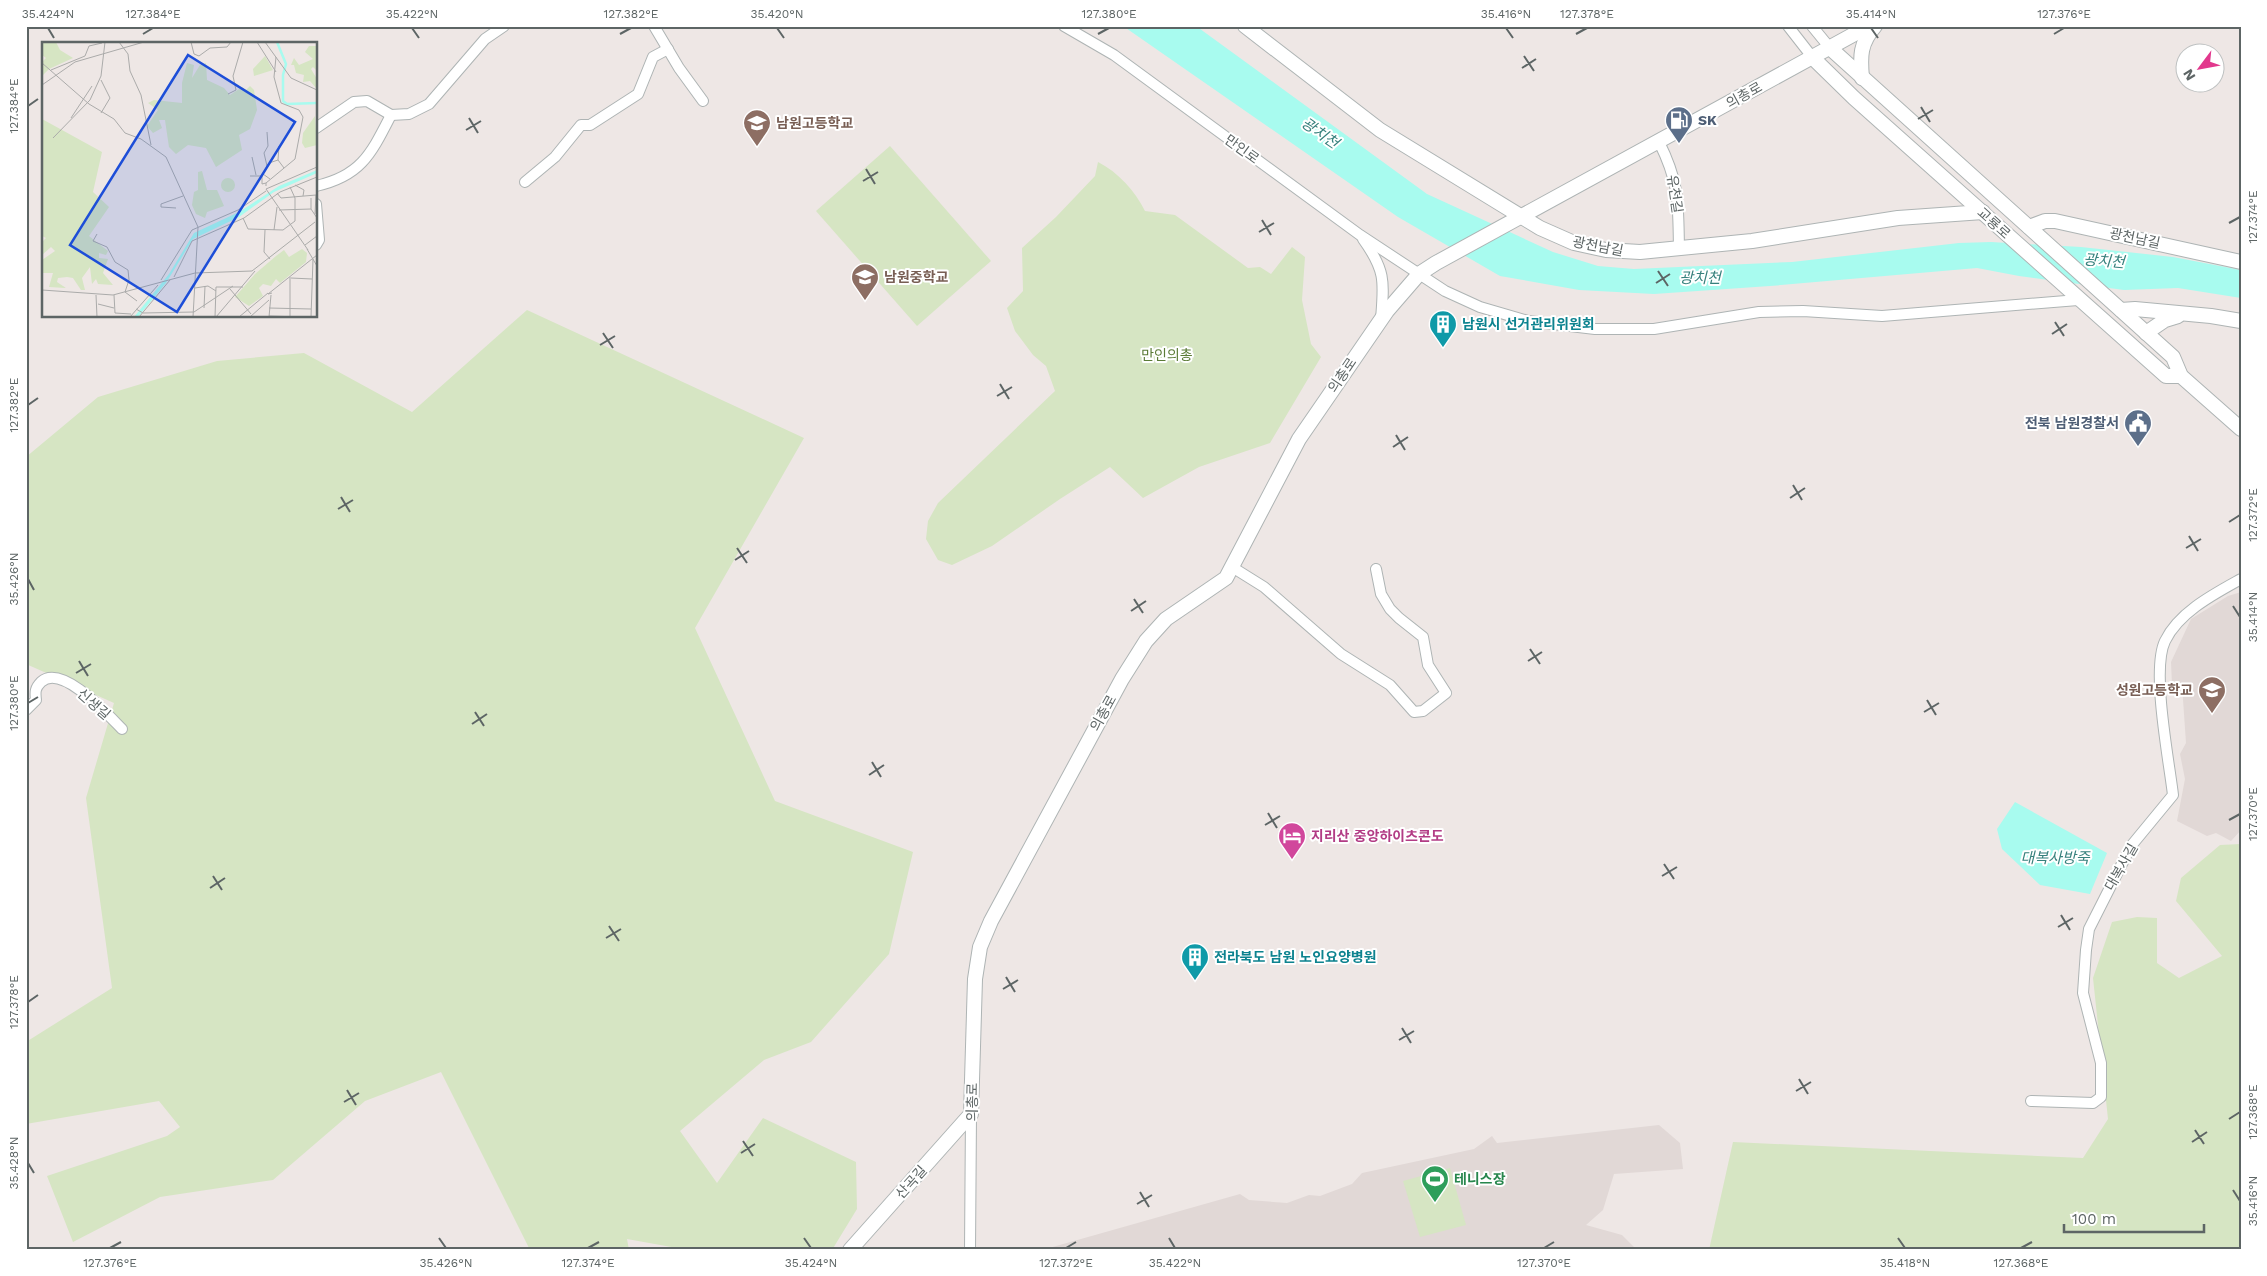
<svg xmlns="http://www.w3.org/2000/svg" width="2267" height="1276" font-family="'Work Sans','Noto Sans KR',sans-serif">
  <style>
    .education { fill: #e1d8d6 }
    .green { fill: #d6e5c3 }
    .water { fill: #a8fbef }
    .lines { fill: none; stroke-linecap: round; stroke-linejoin: round }
    .minor-casing { stroke: #aeb4b4; stroke-width: 12 }
    .tertiary-casing { stroke: #aeb4b4; stroke-width: 16 }
    .minor { stroke: #fff; stroke-width: 10 }
    .tertiary { stroke: #fff; stroke-width: 14 }
    .ticks { fill: none; stroke: #5d6565; stroke-width: 2 }
    .labels { text-anchor: middle; dominant-baseline: central; stroke-width: 4; stroke-linejoin: round; paint-order: stroke }
    .street-label { font-size: 14px; fill: #5d6565; stroke: #fff }
    .service-label { font-size: 14px; font-weight: bold; fill: #4e5e75; stroke: #fff; text-anchor: start }
    .education-label { font-size: 14px; font-weight: bold; fill: #785e54; stroke: #fff; text-anchor: start }
    .culture-label { font-size: 14px; font-weight: bold; fill: #0d838f; stroke: #fff; text-anchor: start }
    .park-label { font-size: 14px; fill: #5b7b36; stroke: #fff }
    .hotel-label { font-size: 14px; font-weight: bold; fill: #b23c85; stroke: #fff; text-anchor: start }
    .leisure-label { font-size: 14px; font-weight: bold; fill: #27864d; stroke: #fff; text-anchor: start }
    .water-label { font-size: 15px; font-style: italic; fill: #37817d; stroke: #fff }
    .inset-river { fill: none; stroke: #a8fbef; stroke-width: 2.5 }
    .inset-road { fill: none; stroke: #ababaa; stroke-width: 1 }
    .view { fill: #1d4ed8; fill-opacity: 0.15; stroke: #1d4ed8; stroke-width: 2.5 }
    .inset-edge { fill: none; stroke: #5d6565; stroke-width: 2.5 }
    .neatline { fill: none; stroke: #5d6565; stroke-width: 2 }
    .ticks-label { font-size: 12px; text-anchor: middle; fill: #5d6565 }
  </style>
  <rect width="100%" height="100%" fill="#eee7e5"/>
  <g class="education">
    <polygon points="2241,592 2241,830 2231,841 2216,833 2207,836 2177,821 2185,779 2180,754 2186,743 2182,685 2172,685 2171,662 2191,619 2228,596"/>
    <polygon points="1659,1125 1680,1143 1683,1169 1614,1174 1603,1210 1586,1225 1622,1235 1637,1250 1042,1250 1240,1194 1249,1200 1287,1203 1309,1195 1320,1196 1352,1184 1362,1173 1474,1149 1492,1136 1497,1143"/>
  </g>
  <g class="green">
    <polygon points="890,146 991,261 917,326 816,211"/>
    <path d="M 1098,162 C 1118,172 1135,191 1145,211 L 1175,215 L 1248,268 L 1260,267 L 1271,274 L 1292,247 L 1305,257 L 1302,300 L 1311,344 L 1321,357 L 1270,443 L 1199,467 L 1143,498 L 1110,467 L 1060,499 L 992,546 L 952,565 L 938,560 L 926,539 L 928,521 L 938,503 L 1055,391 L 1046,366 L 1033,355 L 1015,331 L 1007,308 L 1023,291 L 1022,248 L 1056,217 L 1095,176 Z"/>
    <polygon points="527,310 804,438 695,628 775,801 913,852 889,954 811,1042 764,1060 680,1131 717,1183 763,1118 856,1162 857,1209 832,1250 688,1250 627,1239 629,1250 530,1250 441,1072 365,1101 273,1180 160,1197 73,1242 47,1176 167,1136 180,1127 159,1101 26,1124 26,1042 112,988 86,798 114,703 26,664 26,457 98,397 217,361 304,353 412,412"/>
    <polygon points="2241,844 2241,1250 1709,1250 1733,1142 2083,1158 2108,1119 2093,978 2112,922 2137,917 2157,918 2157,963 2179,978 2222,956 2176,901 2181,878 2220,845"/>
    <polygon points="1450,1168 1466,1225 1420,1237 1403,1181"/>
  </g>
  <g class="water">
    <polygon points="1123,26 1196,26 1427,194 1553,252 1598,266 1634,269 1792,262 1959,243 1991,242 2081,247 2173,257 2241,270 2241,298 2178,288 2124,290 2019,276 1977,268 1770,286 1654,294 1579,290 1500,276 1398,217"/>
    <polygon points="2015,802 2107,853 2090,894 2040,885 2002,849 1997,829"/>
  </g>
  <g class="lines">
    <g class="minor-casing">
      <g id="minor">
        <polyline points="654,26 679,68 703,101"/>
        <polyline points="1064,26 1114,55 1360,235 1445,291 1480,307 1528,321 1595,329 1654,329 1759,312 1803,311 1882,316 2078,300"/>
        <polyline points="1788,26 1813,58"/>
        <polyline points="1812,26 1830,48"/>
        <polyline points="316,128 354,102 367,101 391,115 409,114 429,104 485,39 504,26"/>
        <path d="M 1659,142 C 1680,184 1678,203 1679,249"/>
        <polyline points="525,182 555,157 581,125 590,125 638,94 653,57 668,49"/>
        <path d="M 316,186 C 361,176 371,154 391,115"/>
        <polyline points="316,204 319,240 316,245"/>
        <path d="M 1363,239 C 1386,271 1384,282 1381,319"/>
        <polyline points="1232,567 1264,587 1341,654 1390,685 1414,712 1423,711 1446,693 1428,665 1423,637 1399,618 1390,609 1381,594 1376,569"/>
        <path d="M 26,710 L 36,700 C 35,692 35,688 41,682 C 62,663 108,715 122,729"/>
        <path d="M 2031,1101 L 2093,1103 L 2101,1097 L 2101,1063 L 2083,993 L 2086,950 L 2089,929 L 2131,846 L 2173,795 C 2169,760 2151,670 2165,641 C 2179,612 2214,594 2241,579"/>
        <polyline points="970,1250 971,1114"/>
      </g>
    </g>
    <g class="tertiary-casing">
      <g id="tertiary">
        <polyline points="1245,26 1380,130 1540,228 1574,243 1606,250 1640,252 1752,241 1898,218 1983,212"/>
        <polyline points="1830,48 2173,357 2181,376 2241,429"/>
        <polyline points="1813,58 1854,98 2166,376 2181,376"/>
        <path d="M 1862,78 C 1860,56 1860,43 1875,26"/>
        <polyline points="2029,227 2045,221 2055,221 2241,262"/>
        <polyline points="2121,310 2135,309 2211,316 2241,321"/>
        <polyline points="2146,333 2165,320 2178,316"/>
        <polyline points="850,1250 971,1114 975,979 980,947 991,921 1122,679 1146,641 1166,619 1226,578 1299,439 1387,311 1419,274 1436,263 1869,26"/>
      </g>
    </g>
    <use href="#minor" class="minor"/>
    <use href="#tertiary" class="tertiary"/>
  </g>
  <path class="ticks" d="M 48,28 L 54,38M 412,28 L 419,38M 777,28 L 784,38M 1506,28 L 1513,38M 1871,28 L 1878,38M 143,34 L 153,28M 620,34 L 631,28M 1098,34 L 1109,28M 1576,34 L 1587,28M 2054,34 L 2064,28M 1524,56 L 1534,71M 1522,68 L 1536,59M 28,106 L 38,99M 1921,107 L 1930,122M 469,118 L 478,133M 1918,119 L 1933,110M 466,130 L 481,121M 866,169 L 875,184M 863,181 L 878,172M 1262,220 L 1271,235M 2229,223 L 2240,217M 1259,232 L 1274,223M 1658,271 L 1668,286M 1656,283 L 1670,274M 2055,322 L 2064,336M 603,333 L 613,348M 2052,334 L 2067,324M 600,345 L 615,336M 1000,384 L 1009,399M 997,396 L 1012,387M 28,405 L 38,398M 1396,435 L 1405,450M 1393,447 L 1408,437M 1793,485 L 1802,500M 341,497 L 350,512M 1790,498 L 1805,488M 338,509 L 353,500M 2229,522 L 2240,515M 2189,536 L 2198,551M 737,548 L 747,563M 2186,548 L 2201,539M 735,560 L 749,551M 28,579 L 34,590M 1134,599 L 1143,613M 2233,606 L 2240,617M 1131,611 L 1146,601M 1530,649 L 1540,664M 79,661 L 88,676M 1528,661 L 1542,652M 76,673 L 91,664M 1927,700 L 1936,715M 28,703 L 38,697M 475,712 L 484,726M 1924,712 L 1939,703M 472,724 L 487,714M 872,762 L 881,777M 869,775 L 884,765M 1268,813 L 1277,828M 2229,820 L 2240,814M 1265,825 L 1280,816M 1664,864 L 1674,879M 213,876 L 222,890M 1662,876 L 1677,867M 210,888 L 225,878M 2061,915 L 2070,930M 609,926 L 619,941M 2058,927 L 2073,918M 606,938 L 621,929M 1006,977 L 1015,992M 1003,989 L 1018,980M 28,1002 L 38,995M 1402,1028 L 1411,1043M 1399,1040 L 1414,1031M 1799,1079 L 1808,1094M 347,1090 L 356,1105M 1796,1091 L 1811,1082M 344,1102 L 359,1093M 2229,1119 L 2240,1112M 2195,1130 L 2204,1144M 743,1141 L 753,1156M 2192,1142 L 2207,1132M 741,1153 L 755,1144M 28,1163 L 34,1173M 2233,1190 L 2240,1201M 1140,1192 L 1149,1207M 1137,1204 L 1152,1195M 439,1238 L 446,1248M 804,1238 L 811,1248M 1169,1238 L 1175,1248M 1898,1238 L 1905,1248M 110,1248 L 121,1242M 588,1248 L 599,1242M 1066,1248 L 1076,1242M 1544,1248 L 1554,1242M 2021,1248 L 2032,1242"/>
  <defs>
    <g id="fuel-pin" transform="scale(1.4375)"><path d="M0 17L-7.5 6A9.5 9.5 0 1 1 7.5 6Z" fill="#5c6f8a" stroke="#fff"/><path d="M-5.5-6h7V0h2V4h1.3V-2.5L3-4.5l.8-.8L6-3V5H2.5V1h-1V6h-7ZM-4.2-4.7v3.2H.2V-4.7Z" fill="#fff"/></g>
    <g id="school-pin" transform="scale(1.4375)"><path d="M0 17L-7.5 6A9.5 9.5 0 1 1 7.5 6Z" fill="#8d6e63" stroke="#fff"/><path d="M0-5L7-2L0 1L-7-2ZM-4 1L0 2.5L4 1V4Q0 6-4 4Z" fill="#fff"/></g>
    <g id="building-pin" transform="scale(1.4375)"><path d="M0 17L-7.5 6A9.5 9.5 0 1 1 7.5 6Z" fill="#0f9aa8" stroke="#fff"/><path d="M-4-6H4V6H1V3H-1V6H-4ZM-2.5-4.3h1.7v1.8h-1.7ZM.8-4.3h1.7v1.8H.8ZM-2.5-1h1.7V.8h-1.7ZM.8-1h1.7V.8H.8Z" fill="#fff"/></g>
    <g id="civic-pin" transform="scale(1.4375)"><path d="M0 17L-7.5 6A9.5 9.5 0 1 1 7.5 6Z" fill="#5c6f8a" stroke="#fff"/><path d="M-.6-6.5H3V-4.5H.6V-3L4-1V1h2V6H-6V1h2V-1L-.6-3ZM-1.2 2.5V6h2.4V2.5Z" fill="#fff"/></g>
    <g id="hotel-pin" transform="scale(1.4375)"><path d="M0 17L-7.5 6A9.5 9.5 0 1 1 7.5 6Z" fill="#d1479c" stroke="#fff"/><path d="M-6-4.5h1.5V1H6V5H4.5V3h-9V5H-6ZM-4 0a1.8 1.8 0 1 1 3.6 0ZM.5 0V-2.5h3Q6-2.5 6 0Z" fill="#fff"/></g>
    <g id="stadium-pin" transform="scale(1.4375)"><path d="M0 17L-7.5 6A9.5 9.5 0 1 1 7.5 6Z" fill="#2e9e5b" stroke="#fff"/><path d="M0-5a6.5 5 0 1 0 0 10a6.5 5 0 1 0 0-10ZM-3.5-1.8h7v3.6h-7Z" fill="#fff"/></g>
  </defs>
  <g fill-rule="evenodd">
    <use href="#fuel-pin" x="1679" y="120"/>
    <use href="#school-pin" x="757" y="123"/>
    <use href="#school-pin" x="865" y="277"/>
    <use href="#building-pin" x="1443" y="324"/>
    <use href="#civic-pin" x="2138" y="423"/>
    <use href="#school-pin" x="2212" y="690"/>
    <use href="#hotel-pin" x="1292" y="836"/>
    <use href="#building-pin" x="1195" y="957"/>
    <use href="#stadium-pin" x="1435" y="1179"/>
  </g>
  <g class="labels">
    <g class="street-label">
      <text transform="translate(1744 95) rotate(-29)">의총로</text>
      <text transform="translate(1242 149) rotate(36)">만인로</text>
      <text transform="translate(1675 194) rotate(82)">유천길</text>
      <text transform="translate(1994 223) rotate(42)">교룡로</text>
      <text transform="translate(2135 238) rotate(12)">광천남길</text>
      <text transform="translate(1598 246) rotate(11)">광천남길</text>
      <text transform="translate(1342 375) rotate(-56)">의총로</text>
      <text transform="translate(94 704) rotate(41)">신생길</text>
      <text transform="translate(1103 713) rotate(-61)">의총로</text>
      <text transform="translate(2121 867) rotate(-60)">대복사길</text>
      <text transform="translate(972 1102) rotate(-89)">의총로</text>
      <text transform="translate(911 1182) rotate(-48)">산곡길</text>
    </g>
    <g class="service-label">
      <text x="1698" y="120">SK</text>
      <text x="2119" y="423" text-anchor="end">전북 남원경찰서</text>
    </g>
    <g class="education-label">
      <text x="776" y="123">남원고등학교</text>
      <text x="884" y="277">남원중학교</text>
      <text x="2193" y="690" text-anchor="end">성원고등학교</text>
    </g>
    <g class="culture-label">
      <text x="1462" y="324">남원시 선거관리위원회</text>
      <text x="1214" y="957">전라북도 남원 노인요양병원</text>
    </g>
    <g class="park-label">
      <text x="1167" y="355">만인의총</text>
    </g>
    <g class="hotel-label">
      <text x="1311" y="836">지리산 중앙하이츠콘도</text>
    </g>
    <g class="leisure-label">
      <text x="1454" y="1179">테니스장</text>
    </g>
    <g class="water-label">
      <text transform="translate(1320 133) rotate(35)">광치천</text>
      <text transform="translate(2104 261) rotate(4)">광치천</text>
      <text x="1700" y="278">광치천</text>
      <text x="2055" y="858">대복사방죽</text>
    </g>
  </g>
  <g transform="translate(42 42)">
    <rect width="275" height="275" fill="#eee7e5"/>
    <path d="M 0,0 L 14,0 L 18,8 L 31,16 L 7,27 L 0,34 L 0,20 L 4,16 L 0,13 ZM 267,4 L 275,4 L 275,29 L 271,25 L 269,27 L 275,37 L 274,46 L 268,39 L 261,40 L 262,33 L 254,31 L 252,23 L 249,23 L 252,16 L 257,23 L 271,17 L 263,10 ZM 223,14 L 231,28 L 212,34 L 211,27 ZM 145,21 L 152,23 L 150,36 L 158,23 L 164,21 L 165,38 L 182,46 L 188,53 L 200,45 L 204,48 L 208,44 L 212,48 L 215,68 L 208,87 L 197,93 L 200,108 L 174,125 L 164,106 L 146,103 L 134,112 L 127,105 L 123,78 L 117,78 L 120,86 L 111,91 L 105,84 L 116,68 L 106,61 L 112,58 L 140,61 L 140,41 ZM 273,74 L 275,103 L 263,106 L 260,101 L 261,91 ZM 0,77 L 60,110 L 51,150 L 67,165 L 47,194 L 66,209 L 64,213 L 57,211 L 57,216 L 66,217 L 61,231 L 71,243 L 56,242 L 54,237 L 50,242 L 48,225 L 40,236 L 43,248 L 39,248 L 31,236 L 25,235 L 16,236 L 15,240 L 24,246 L 7,245 L 11,231 L 0,231 L 0,218 L 13,209 L 9,205 L 0,213 L 0,200 L 4,196 L 0,194 ZM 160,129 L 165,148 L 175,148 L 182,164 L 165,170 L 163,176 L 154,172 L 150,163 L 152,150 L 156,148 L 156,130 ZM179 143a7 7 0 1 1 14 0a7 7 0 1 1-14 0ZM 260,207 L 265,211 L 264,220 L 238,241 L 234,237 L 229,244 L 221,242 L 217,246 L 221,254 L 207,264 L 193,255 L 213,232 L 234,214 L 242,208 L 247,215 Z" fill="#d6e5c3"/>
    <path d="M 275,128 L 275,131 L 232,150 L 197,175 L 151,197 L 124,241 L 96,275 L 92,275 L 127,232 L 152,191 L 197,170 L 237,144 Z" fill="#a8fbef"/>
    <path class="inset-river" d="M 235,0 L 244,22 L 241,33 L 241,59 L 245,62 L 275,61"/>
    <path class="inset-road" d="M 77,0 L 86,12 L 88,29 L 99,53 L 109,103M 149,0 L 152,12 L 157,14 L 168,6 L 185,5 L 189,0M 215,0 L 234,30M 223,0 L 249,36 L 275,48M 0,21 L 47,62 L 72,77 L 83,91 L 99,97 L 124,115 L 156,185 L 151,275M 9,28 L 43,14 L 47,4 L 60,1M 0,43 L 33,20 L 102,0M 186,52 L 194,48 L 191,34 L 201,0M 59,71 L 68,56 L 59,38M 29,76 L 50,44M 225,90 L 226,104 L 222,111 L 225,124M 11,96 L 48,58 L 59,34 L 63,0M 237,104 L 236,118 L 242,126M 210,115 L 214,133M 208,134 L 220,134 L 220,142 L 224,141 L 224,144M 228,137 L 221,132 L 227,121 L 236,118M 224,141 L 253,117 L 261,75 L 257,68 L 239,61 L 232,35 L 234,15M 253,143 L 262,148 L 261,154M 224,147 L 266,208M 224,147 L 275,125M 235,151 L 239,156 L 274,153 L 273,172M 269,156 L 269,167 L 275,176M 134,166 L 119,165 L 119,162 L 141,154M 237,168 L 269,167M 201,176 L 206,187 L 241,188 L 253,179 L 253,156 L 248,145M 223,188 L 222,210 L 228,217M 232,188 L 235,165M 55,192 L 51,199 L 65,205 L 73,220 L 86,228 L 87,238 L 83,250 L 95,259M 263,203 L 275,194M 265,207 L 275,224M 132,235 L 150,199 L 202,176 L 238,150 L 275,135M 249,236 L 270,237M 119,238 L 150,188 L 196,168 L 224,149M 153,246 L 166,244 L 174,249M 188,247 L 209,272M 0,248 L 71,253 L 153,231 L 210,229 L 273,180M 230,251 L 226,252 L 275,213M 54,253 L 55,275M 72,253 L 73,271 L 89,272M 56,262 L 72,266M 162,266 L 163,244M 227,266 L 269,267M 94,267 L 101,271 L 152,270 L 191,244M 227,274 L 258,275M 88,275 L 116,243M 97,275 L 128,238M 173,275 L 174,245 L 201,245M 174,275 L 213,229M 197,275 L 226,251M 208,275 L 227,258M 227,275 L 229,253M 248,275 L 248,235M 269,275 L 271,217"/>
    <path class="view" d="M 146,13 L 253,80 L 135,270 L 28,203 Z"/>
    <rect width="275" height="275" class="inset-edge"/>
  </g>
  <rect width="2267" height="1276" fill="none" stroke="#ffffff" stroke-width="55"/>
  <g transform="translate(2200 68) rotate(238)"><circle r="24" fill="#ffffff" stroke="#bec1c1"/>
  <path d="M0-4L9 19L0 12L-9 19Z" fill="#e2388d"/>
  <text y="-8" font-size="14" font-weight="bold" text-anchor="middle" fill="#5d6565">N</text>
  </g>
  <path d="M2064 1224v8h140v-8" fill="none" stroke="#5d6565" stroke-width="2.5"/>
  <text x="2072" y="1224" font-size="15" fill="#5d6565" stroke="#ffffff" stroke-width="4" paint-order="stroke">100 m</text>
  <rect x="28" y="28" width="2212" height="1220" class="neatline"/>
  <g class="ticks-label">
    <text x="48" y="18">35.424°N</text>
    <text x="153" y="18">127.384°E</text>
    <text x="412" y="18">35.422°N</text>
    <text x="631" y="18">127.382°E</text>
    <text x="777" y="18">35.420°N</text>
    <text x="1109" y="18">127.380°E</text>
    <text x="1506" y="18">35.416°N</text>
    <text x="1587" y="18">127.378°E</text>
    <text x="1871" y="18">35.414°N</text>
    <text x="2064" y="18">127.376°E</text>
    <text transform="translate(14 106) rotate(-90)" y="4">127.384°E</text>
    <text transform="translate(2253 217) rotate(-90)" y="4">127.374°E</text>
    <text transform="translate(14 405) rotate(-90)" y="4">127.382°E</text>
    <text transform="translate(2253 515) rotate(-90)" y="4">127.372°E</text>
    <text transform="translate(14 579) rotate(-90)" y="4">35.426°N</text>
    <text transform="translate(2253 617) rotate(-90)" y="4">35.414°N</text>
    <text transform="translate(14 703) rotate(-90)" y="4">127.380°E</text>
    <text transform="translate(2253 814) rotate(-90)" y="4">127.370°E</text>
    <text transform="translate(14 1002) rotate(-90)" y="4">127.378°E</text>
    <text transform="translate(2253 1112) rotate(-90)" y="4">127.368°E</text>
    <text transform="translate(14 1163) rotate(-90)" y="4">35.428°N</text>
    <text transform="translate(2253 1201) rotate(-90)" y="4">35.416°N</text>
    <text x="110" y="1267">127.376°E</text>
    <text x="446" y="1267">35.426°N</text>
    <text x="588" y="1267">127.374°E</text>
    <text x="811" y="1267">35.424°N</text>
    <text x="1066" y="1267">127.372°E</text>
    <text x="1175" y="1267">35.422°N</text>
    <text x="1544" y="1267">127.370°E</text>
    <text x="1905" y="1267">35.418°N</text>
    <text x="2021" y="1267">127.368°E</text>
  </g>
</svg>
